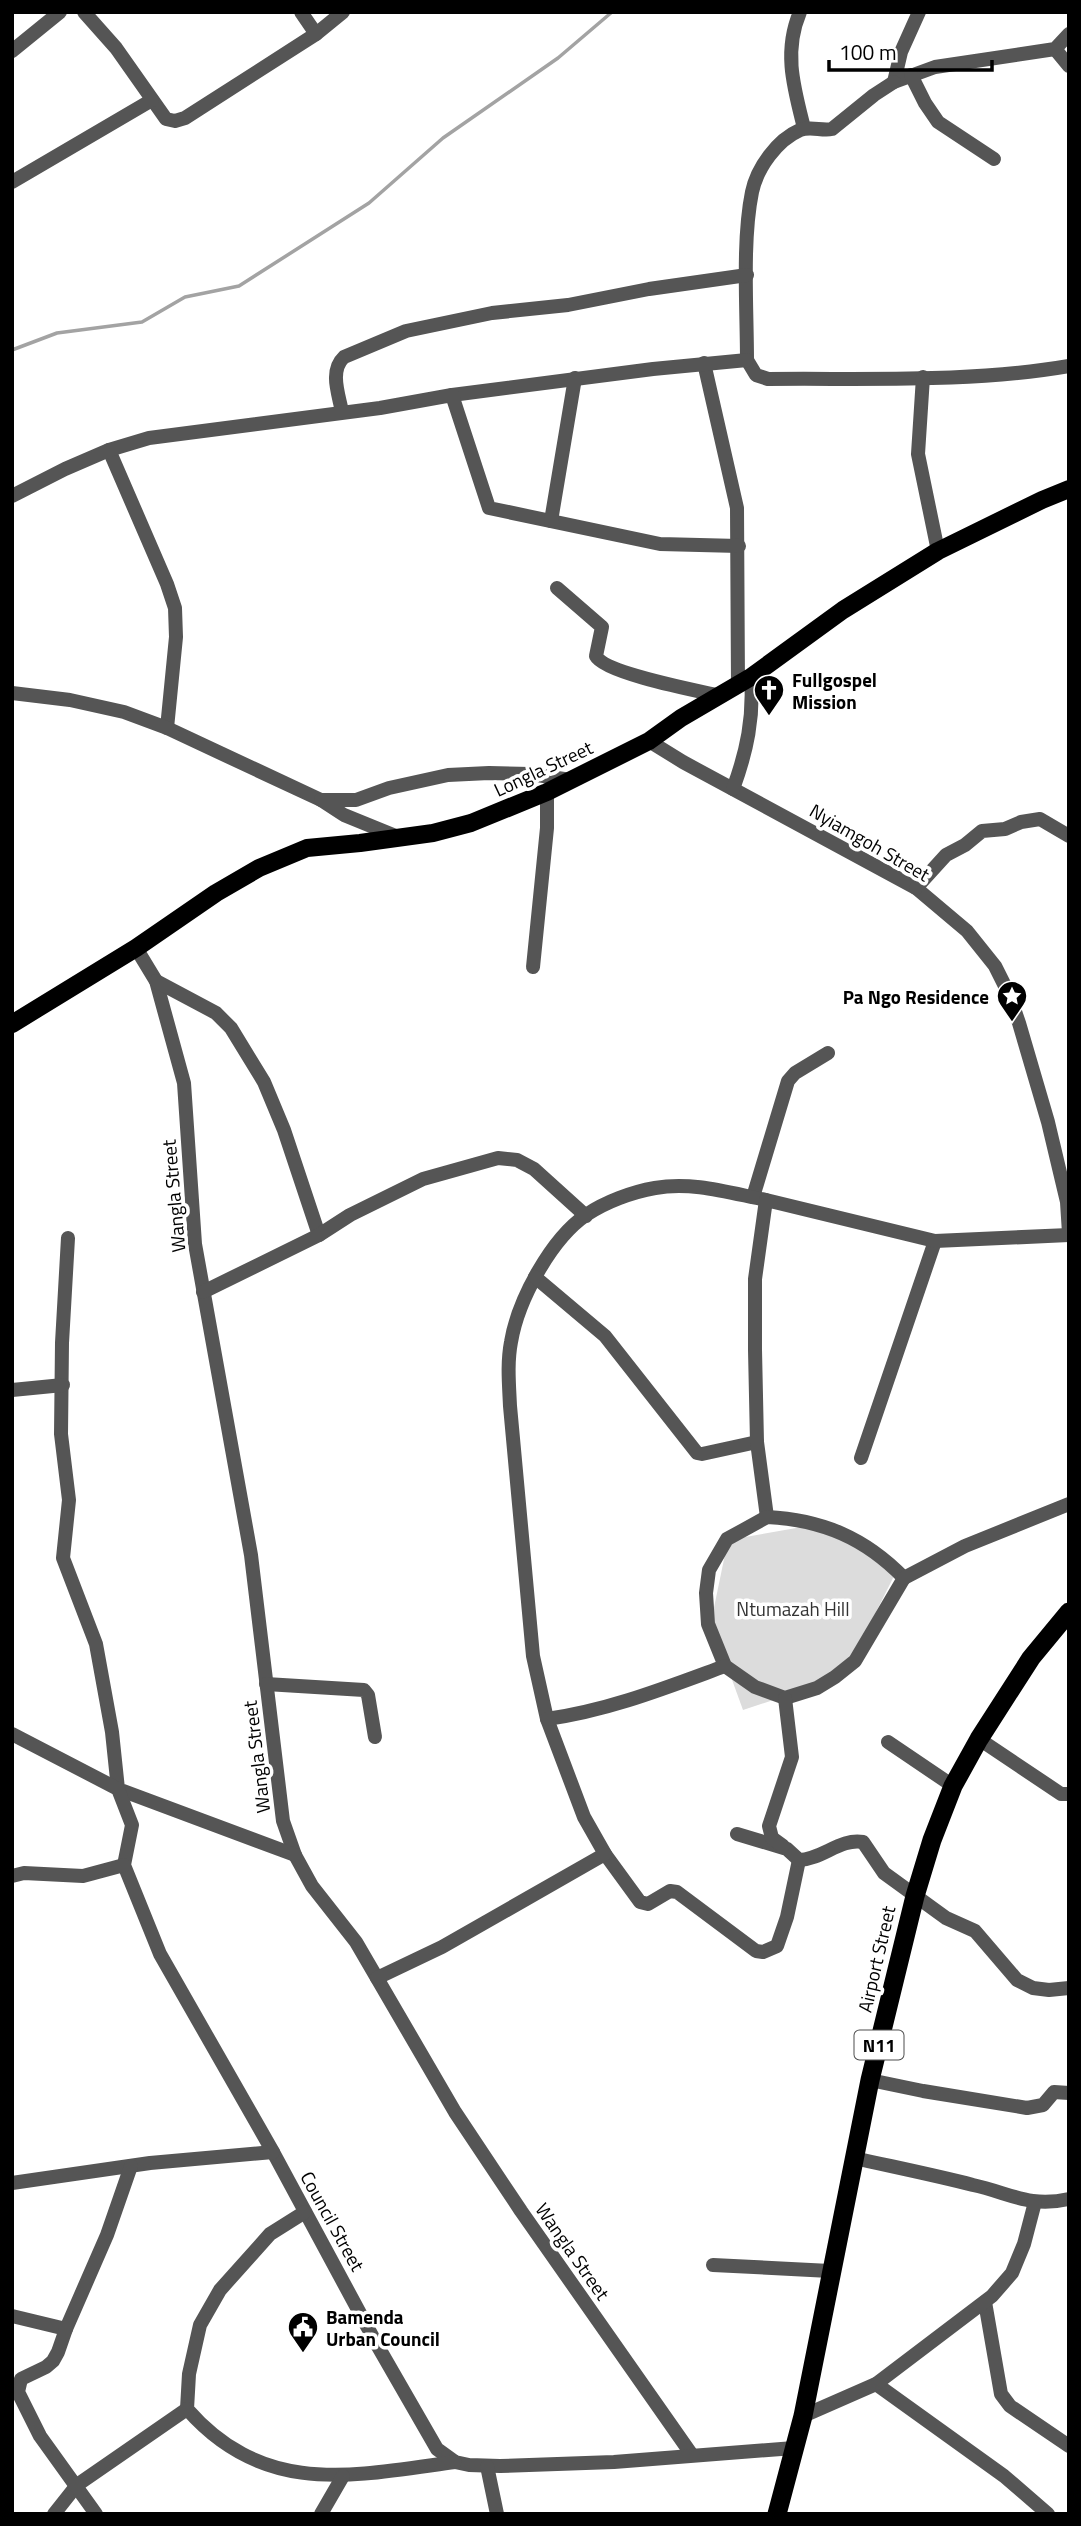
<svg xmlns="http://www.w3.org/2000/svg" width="1081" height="2526" font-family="'Titillium Web',sans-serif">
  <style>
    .green { fill: #dcdcdc }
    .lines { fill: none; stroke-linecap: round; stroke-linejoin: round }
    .stream { stroke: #a3a3a3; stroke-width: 3.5 }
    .minor { stroke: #555; stroke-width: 14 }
    .major { stroke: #000; stroke-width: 18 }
    .highway { stroke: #000; stroke-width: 19 }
    .labels { text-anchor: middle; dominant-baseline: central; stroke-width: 7; stroke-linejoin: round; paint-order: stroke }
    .shield { fill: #fff; stroke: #4c4c4c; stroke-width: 2 }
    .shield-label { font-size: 18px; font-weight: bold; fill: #000 }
    .poi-label { font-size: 19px; font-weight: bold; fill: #000; stroke: #fff; text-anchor: start }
    .street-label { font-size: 19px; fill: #000; stroke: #fff }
    .park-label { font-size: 19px; fill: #333; stroke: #fff }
  </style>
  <rect width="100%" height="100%" fill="#fff"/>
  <polygon class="green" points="819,1524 896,1572 851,1662 816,1686 743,1710 711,1622 728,1540"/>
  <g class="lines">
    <polyline class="stream" points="12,350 57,333 142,322 185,297 239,286 369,203 443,138 558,58 612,12"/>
    <g class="minor">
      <polyline points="84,12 116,48 166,119 175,121 185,118 316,34 343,12"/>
      <polyline points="301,12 316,34"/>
      <path d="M 800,12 C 783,52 794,88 804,128"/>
      <polyline points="919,12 901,52 894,82 935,67 1055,49 1069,34"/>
      <polyline points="1055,49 1069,66"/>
      <polyline points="12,51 60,12"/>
      <polyline points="911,75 925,103 938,122 994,159"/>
      <path d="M 894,82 L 874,95 L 832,129 C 822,131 810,126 800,130 C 777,140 757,168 752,192 C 742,241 747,309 747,360 L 756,375 L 768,379 C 868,378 970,383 1069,366"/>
      <polyline points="12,182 152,100"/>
      <polyline points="704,363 737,508 738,685"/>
      <polyline points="923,377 918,454 938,551"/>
      <polyline points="452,395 653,369 747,360"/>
      <path d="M 342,412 C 339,395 329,371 344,357 L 406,331 L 492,313 L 568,305 L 649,289 L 747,275"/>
      <polyline points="109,450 167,584 175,608 176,637 167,728"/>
      <polyline points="12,496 65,469 109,450 149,438 380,408 452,395 489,508 660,544 739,546"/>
      <polyline points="551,521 575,378"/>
      <path d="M 557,588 L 602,627 L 596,656 C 604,673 699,691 721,696"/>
      <polyline points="12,693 70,700 124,712 167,728 321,800 344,815 398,837"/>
      <polyline points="649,741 683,762 916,888 967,931 995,966 1009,994 1019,1023 1048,1122 1067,1202 1069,1233"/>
      <path d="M 733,789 C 747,751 754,717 751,677"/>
      <polyline points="321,800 356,800 389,788 448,775 489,773 530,774 571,780"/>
      <polyline points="916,888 946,855 965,845 982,831 1005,829 1021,822 1040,819 1069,836"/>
      <polyline points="136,948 156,981 184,1083 195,1244 251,1555 283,1821 295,1855 312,1886 356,1942 455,2112 521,2211 692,2455"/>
      <polyline points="533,967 547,828 547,792"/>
      <polyline points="156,981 216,1013 231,1028 264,1082 284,1130 319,1235"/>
      <polyline points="753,1197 788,1081 795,1073 828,1053"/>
      <path d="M 766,1200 C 730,1193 692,1181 655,1188 C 632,1192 605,1202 586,1215 C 551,1239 518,1300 511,1342 C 507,1363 509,1384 510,1406 L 533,1656 L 547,1719 L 584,1817 L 605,1854 L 640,1902 L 648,1904 L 670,1891 L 677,1892 L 756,1951 L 763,1952 L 777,1946 L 787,1917 L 799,1860"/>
      <polyline points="68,1238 62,1343 61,1434 69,1500 63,1558 96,1644 112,1732 118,1789 295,1855"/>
      <polyline points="535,1277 605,1336 697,1453 702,1454 757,1442"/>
      <polyline points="203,1292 319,1235 350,1215 423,1179 498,1158 517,1160 534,1169 586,1216"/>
      <polyline points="12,1390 63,1385"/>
      <polyline points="861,1458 935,1241"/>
      <polyline points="767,1517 757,1442 755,1350 755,1279 766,1200 935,1241 1069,1235"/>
      <path d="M 767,1517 C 823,1520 865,1538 904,1578 L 855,1661 L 835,1677 L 817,1688 L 785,1698 L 755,1687 L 725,1666 L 708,1624 L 706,1593 L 709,1570 L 727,1539 Z"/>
      <polyline points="904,1578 965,1546 1069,1504"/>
      <polyline points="266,1684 364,1690 368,1695 375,1737"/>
      <path d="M 547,1719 C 610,1710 665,1688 725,1666"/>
      <polyline points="12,1734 118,1789 132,1825 124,1865 160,1954 273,2152 376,2343 437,2449 455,2462 469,2465 500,2466 614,2462 794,2448"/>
      <polyline points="979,1739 1061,1794 1069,1794"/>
      <polyline points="888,1742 953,1786"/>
      <path d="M 737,1834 L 787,1849 L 799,1860 C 823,1859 840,1838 863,1842 L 884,1873 L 946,1918 L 975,1931 L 1017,1980 L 1033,1988 L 1049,1990 L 1069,1988"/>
      <polyline points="783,1846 772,1838 769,1826 792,1757 785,1698"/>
      <polyline points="12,1876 24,1873 83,1876 124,1865"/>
      <polyline points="377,1978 442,1947 605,1854"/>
      <polyline points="870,2080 923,2091 1027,2108 1043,2105 1054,2092 1069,2093"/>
      <path d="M 854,2158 C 894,2167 934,2175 973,2185 C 1010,2193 1029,2208 1069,2199"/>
      <polyline points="12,2183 150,2163 273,2152"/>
      <path d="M 305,2212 L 270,2234 L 220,2290 L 200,2325 L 189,2374 L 187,2409 C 264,2497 353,2476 455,2462"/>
      <polyline points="713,2265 830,2271"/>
      <polyline points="985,2302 1001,2394 1010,2406 1069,2446"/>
      <polyline points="12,2316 66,2329"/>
      <polyline points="876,2384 1004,2476 1048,2514"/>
      <polyline points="803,2416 876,2384 992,2296 1012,2273 1024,2244 1035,2202"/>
      <polyline points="487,2466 497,2514"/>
      <polyline points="54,2514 77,2485 187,2409"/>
      <polyline points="96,2514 40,2436 18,2392 21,2379 46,2367 53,2361 58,2352 66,2329 107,2235 131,2166"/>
      <polyline points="321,2514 343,2476"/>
    </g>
    <polyline class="major" points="12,1024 136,948 216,893 259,868 307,848 360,843 433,833 471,823 547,792 649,741 681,718 751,677 843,610 938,551 1042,500 1069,489"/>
    <polyline class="highway" points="777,2514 803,2416 870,2080 915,1896 932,1840 953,1786 979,1739 1031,1658 1069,1612"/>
  </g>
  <defs>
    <g id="church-pin" transform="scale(1.575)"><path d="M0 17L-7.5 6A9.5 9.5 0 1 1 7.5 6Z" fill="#000" stroke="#fff"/><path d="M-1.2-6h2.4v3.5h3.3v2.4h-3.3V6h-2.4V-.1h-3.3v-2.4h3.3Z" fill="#fff"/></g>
    <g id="sight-pin" transform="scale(1.575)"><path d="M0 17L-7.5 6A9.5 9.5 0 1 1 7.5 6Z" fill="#000" stroke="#fff"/><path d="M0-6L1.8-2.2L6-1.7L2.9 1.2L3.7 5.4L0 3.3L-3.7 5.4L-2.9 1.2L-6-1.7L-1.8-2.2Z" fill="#fff"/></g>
    <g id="civic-pin" transform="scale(1.575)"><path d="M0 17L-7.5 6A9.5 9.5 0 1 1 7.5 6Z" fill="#000" stroke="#fff"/><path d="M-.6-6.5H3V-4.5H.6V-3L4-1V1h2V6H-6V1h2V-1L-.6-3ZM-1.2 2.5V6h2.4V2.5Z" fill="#fff"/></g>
  </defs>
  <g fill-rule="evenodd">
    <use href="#church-pin" x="769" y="690"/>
    <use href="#sight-pin" x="1012" y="996"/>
    <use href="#civic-pin" x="303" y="2327"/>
  </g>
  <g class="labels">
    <rect class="shield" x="854.5" y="2030.5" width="49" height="29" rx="5"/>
    <g class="shield-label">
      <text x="879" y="2045">N11</text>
    </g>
    <g class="poi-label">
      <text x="792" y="679">Fullgospel<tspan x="792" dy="22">Mission</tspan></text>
      <text x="989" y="996" text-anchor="end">Pa Ngo Residence</text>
      <text x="326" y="2316">Bamenda<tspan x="326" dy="22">Urban Council</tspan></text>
    </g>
    <g class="street-label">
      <text transform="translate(543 768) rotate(-25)">Longla Street</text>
      <text transform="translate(870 842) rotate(30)">Nyiamgoh Street</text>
      <text transform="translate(173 1196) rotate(-95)">Wangla Street</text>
      <text transform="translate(256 1757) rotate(-97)">Wangla Street</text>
      <text transform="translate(876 1959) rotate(-77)">Airport Street</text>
      <text transform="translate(333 2221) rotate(61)">Council Street</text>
      <text transform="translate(573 2251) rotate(55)">Wangla Street</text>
    </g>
    <g class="park-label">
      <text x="793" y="1608">Ntumazah Hill</text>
    </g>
  </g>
  <rect width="1081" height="2526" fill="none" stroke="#000000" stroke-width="28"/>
  <path d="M829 60v10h163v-10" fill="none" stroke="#000000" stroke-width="3.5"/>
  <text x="839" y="60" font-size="21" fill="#000000" stroke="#ffffff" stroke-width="5" paint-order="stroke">100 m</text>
</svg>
